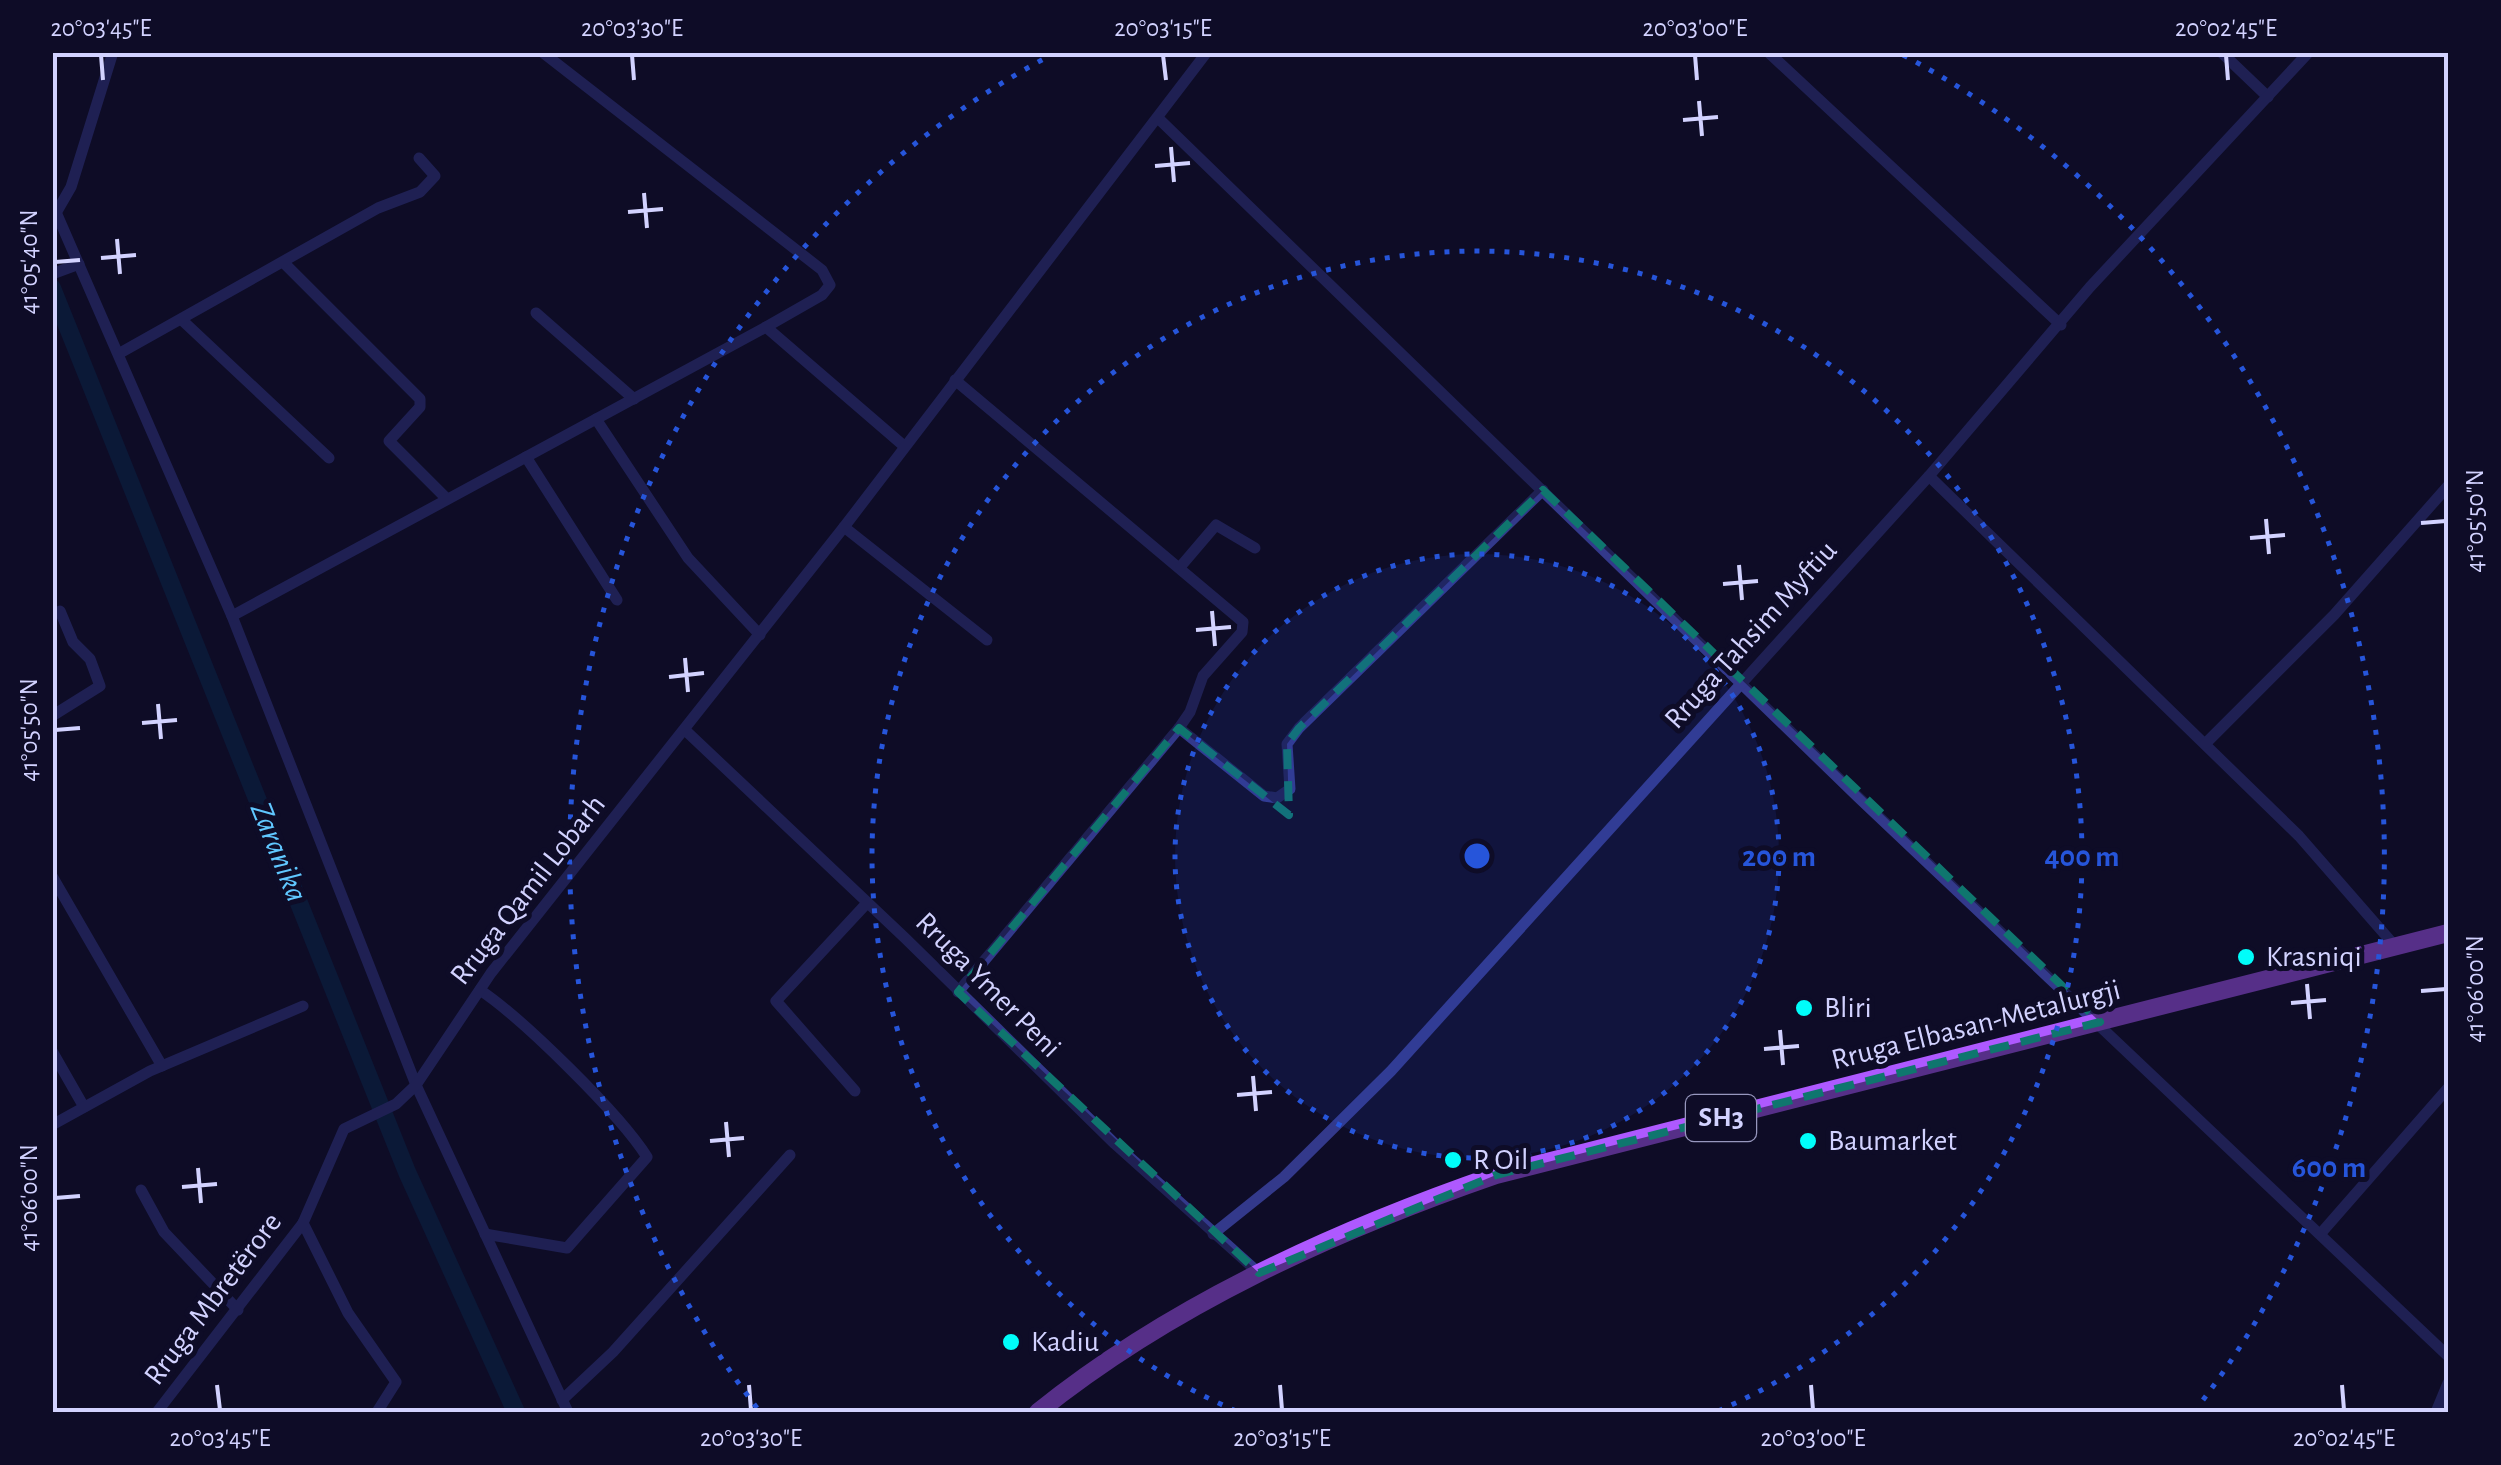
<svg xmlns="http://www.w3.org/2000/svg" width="2501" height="1465" font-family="'Alegreya Sans',sans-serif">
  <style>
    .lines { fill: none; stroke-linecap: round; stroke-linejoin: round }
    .river { stroke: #07284c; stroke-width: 18 }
    .street { stroke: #33398b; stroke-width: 11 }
    .primary { stroke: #ae59ff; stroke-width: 18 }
    .marked { fill: none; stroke: #0f766e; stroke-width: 8; stroke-dasharray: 20 12; stroke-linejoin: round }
    .ticks { fill: none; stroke: #d2d2ff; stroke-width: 4 }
    .ring { fill: none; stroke: #2655da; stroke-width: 5; stroke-dasharray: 5 10 }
    .poi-dot { fill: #00fdfa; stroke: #0e0c27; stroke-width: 4 }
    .labels { text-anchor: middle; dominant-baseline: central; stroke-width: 10; stroke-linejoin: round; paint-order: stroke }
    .shield { fill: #0e0c27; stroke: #9797be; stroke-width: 2.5 }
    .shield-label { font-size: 28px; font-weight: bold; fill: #d2d2ff }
    .street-label { font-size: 30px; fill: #d2d2ff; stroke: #0e0c27 }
    .poi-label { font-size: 30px; fill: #d2d2ff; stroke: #0e0c27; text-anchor: start }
    .water-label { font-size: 32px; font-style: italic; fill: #60c7ff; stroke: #0e0c27 }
    .centre { fill: #2655da; stroke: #0e0c27; stroke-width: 5 }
    .ring-label { font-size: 30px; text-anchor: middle; font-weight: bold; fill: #2655da; stroke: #0e0c27; stroke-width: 10; stroke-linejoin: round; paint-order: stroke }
    .neatline { fill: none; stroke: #d2d2ff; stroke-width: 4 }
    .ticks-label { font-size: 25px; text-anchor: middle; fill: #d2d2ff }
  </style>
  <rect width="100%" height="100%" fill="#0e0c27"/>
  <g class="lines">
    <polyline class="river" points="52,288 407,1172 516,1412"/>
    <g class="street">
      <polyline points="1768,52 2061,325"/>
      <polyline points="2221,52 2268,97"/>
      <polyline points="1159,119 1858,797 2448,1356"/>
      <polyline points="52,203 232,616 416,1085 568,1412"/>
      <polyline points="56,213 71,187 113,52"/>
      <polyline points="285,264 420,399 420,407 389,441 447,499"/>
      <polyline points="52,274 79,264"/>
      <polyline points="536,313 634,399"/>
      <polyline points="183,321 329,458"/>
      <polyline points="766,327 904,446"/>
      <polyline points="120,353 378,208 420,192 435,176 419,158"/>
      <polyline points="955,380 1243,622 1242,632 1203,676 1190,712 1179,728 958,992"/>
      <polyline points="596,419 688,558 760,635"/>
      <polyline points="526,457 617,600"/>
      <polyline points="1929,476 2299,836 2395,946"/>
      <polyline points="844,527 987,640"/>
      <polyline points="1181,566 1216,525 1255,548"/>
      <polyline points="232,616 766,327 822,295 830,285 822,270 542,52"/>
      <polyline points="52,716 100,686 90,659 73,642 60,611"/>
      <polyline points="1179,728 1264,796 1277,798 1290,789 1287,744 1299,728 1543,490"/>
      <polyline points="685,730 905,938 1115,1144 1259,1273"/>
      <polyline points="2206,743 2334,615 2448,486"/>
      <polyline points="52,876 162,1066"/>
      <path d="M 480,990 C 523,1019 620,1114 647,1157 L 567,1248 L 485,1234"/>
      <polyline points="52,1051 84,1107"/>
      <polyline points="855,1091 776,1001 867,903"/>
      <polyline points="52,1125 150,1071 303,1006"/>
      <polyline points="141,1190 164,1232 238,1310"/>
      <polyline points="303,1223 348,1313 396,1382 377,1412"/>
      <polyline points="2322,1232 2448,1088"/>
      <polyline points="1213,1234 1284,1177 1391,1071 1929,476 2090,287 2309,52"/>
      <polyline points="562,1400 613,1352 790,1155"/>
      <polyline points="157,1412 303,1223 344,1129 396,1104 416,1085 491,973 844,527 1207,52"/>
      <polyline points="2436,1412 2448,1383"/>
    </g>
    <path class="primary" d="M 1038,1412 C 1171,1305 1334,1231 1496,1175 L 2448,933"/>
  </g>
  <path d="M0 0H2501V1465H0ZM 1543,490 L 2100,1022 L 1496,1175 L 1259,1273 L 958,992 L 1179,728 L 1289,815 L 1287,744 L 1299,728 Z" fill="#0e0c27" fill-opacity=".55" fill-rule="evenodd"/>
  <path class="marked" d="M 1543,490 L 2100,1022 L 1496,1175 L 1259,1273 L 958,992 L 1179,728 L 1289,815 L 1287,744 L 1299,728 Z"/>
  <path class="ticks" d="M 101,55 L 103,80M 632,55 L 634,80M 1163,55 L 1166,80M 1695,55 L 1697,80M 2226,55 L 2228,80M 1699,101 L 1702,136M 1683,120 L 1718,117M 1171,147 L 1174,182M 1155,166 L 1190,163M 644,193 L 647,228M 628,212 L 663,209M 117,239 L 120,274M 101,258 L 136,255M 55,262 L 80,260M 2266,519 L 2269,554M 2421,523 L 2446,521M 2250,538 L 2285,535M 1739,565 L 1742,600M 1723,584 L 1758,581M 1212,611 L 1215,646M 1196,630 L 1231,627M 685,658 L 688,692M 669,677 L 704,673M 158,704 L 161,739M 142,723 L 177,720M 55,730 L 80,728M 2307,984 L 2310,1019M 2421,991 L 2446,989M 2291,1003 L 2326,1000M 1780,1030 L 1783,1065M 1764,1049 L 1799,1046M 1253,1076 L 1256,1111M 1237,1095 L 1272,1092M 726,1122 L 729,1157M 710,1141 L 744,1138M 198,1168 L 201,1203M 182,1187 L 217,1184M 55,1198 L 80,1196M 217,1385 L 220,1410M 749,1385 L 751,1410M 1280,1385 L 1282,1410M 1811,1385 L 1813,1410M 2342,1385 L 2344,1410"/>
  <circle cx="1477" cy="856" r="302" fill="#2655da" fill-opacity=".12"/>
  <g class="ring">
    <circle cx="1477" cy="856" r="302"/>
    <path d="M1236 1411A605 605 0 1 1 1718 1411"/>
    <path d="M757 1408A907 907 0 0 1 1051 55M1903 55A907 907 0 0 1 2197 1408"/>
  </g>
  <g class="poi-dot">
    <circle cx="2246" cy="957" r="10"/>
    <circle cx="1804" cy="1008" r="10"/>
    <circle cx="1808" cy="1141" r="10"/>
    <circle cx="1453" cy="1160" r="10"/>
    <circle cx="1011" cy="1342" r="10"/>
  </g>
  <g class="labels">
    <rect class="shield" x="1686" y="1095" width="70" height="46" rx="8"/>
    <g class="shield-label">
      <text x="1721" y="1118">SH3</text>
    </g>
    <g class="street-label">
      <text transform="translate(1751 635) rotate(-48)">Rruga Tahsim Myftiu</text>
      <text transform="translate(528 890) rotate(-52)">Rruga Qamil Lobarh</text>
      <text transform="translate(988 985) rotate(45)">Rruga Ymer Peni</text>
      <text transform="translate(1976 1025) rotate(-14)">Rruga Elbasan-Metalurgji</text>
      <text transform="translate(213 1299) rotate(-53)">Rruga Mbretërore</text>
    </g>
    <g class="poi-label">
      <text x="2266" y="957">Krasniqi</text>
      <text x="1824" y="1008">Bliri</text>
      <text x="1828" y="1141">Baumarket</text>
      <text x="1473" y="1160">R Oil</text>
      <text x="1031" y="1342">Kadiu</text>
    </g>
    <g class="water-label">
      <text transform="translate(279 852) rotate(68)">Zaranika</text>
    </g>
  </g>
  <circle cx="1477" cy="856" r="15" class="centre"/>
  <g class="ring-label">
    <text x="1779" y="866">200 m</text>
    <text x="2082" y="866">400 m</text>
    <text x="2329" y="1177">600 m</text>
  </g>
  <rect width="2501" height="1465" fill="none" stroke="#0e0c27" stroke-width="110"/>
  <rect x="55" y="55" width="2391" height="1355" class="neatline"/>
  <g class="ticks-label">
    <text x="101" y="36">20°03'45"E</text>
    <text x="632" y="36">20°03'30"E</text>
    <text x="1163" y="36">20°03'15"E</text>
    <text x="1695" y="36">20°03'00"E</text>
    <text x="2226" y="36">20°02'45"E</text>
    <text transform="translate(28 262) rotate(-90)" y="9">41°05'40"N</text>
    <text transform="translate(2474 521) rotate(-90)" y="9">41°05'50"N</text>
    <text transform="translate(28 730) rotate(-90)" y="9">41°05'50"N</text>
    <text transform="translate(2474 989) rotate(-90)" y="9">41°06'00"N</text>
    <text transform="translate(28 1198) rotate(-90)" y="9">41°06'00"N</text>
    <text x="220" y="1446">20°03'45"E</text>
    <text x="751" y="1446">20°03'30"E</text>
    <text x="1282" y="1446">20°03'15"E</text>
    <text x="1813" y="1446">20°03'00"E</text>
    <text x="2344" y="1446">20°02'45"E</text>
  </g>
</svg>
